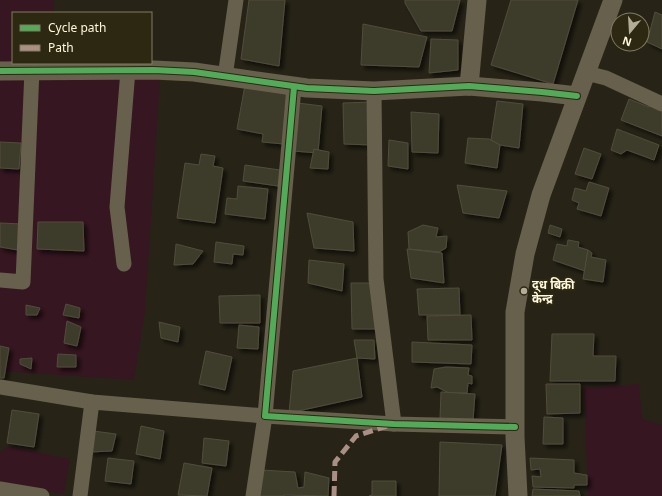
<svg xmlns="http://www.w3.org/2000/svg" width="662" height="496" font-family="'Noto Sans','Noto Sans Devanagari',sans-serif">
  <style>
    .green { fill: #361621 }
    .building { fill: #3e3b2c; stroke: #504d3a; filter: url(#shadow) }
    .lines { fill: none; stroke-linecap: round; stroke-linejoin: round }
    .minor { stroke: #67604d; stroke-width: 15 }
    .tertiary { stroke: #67604d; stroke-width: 19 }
    .quiet { stroke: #ac8f84; stroke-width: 5; stroke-dasharray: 10 5; stroke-linecap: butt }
    .cycleway-casing { stroke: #2d2811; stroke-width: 8 }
    .cycleway { stroke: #51ab58; stroke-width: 6 }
    .poi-dot { fill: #b3ad98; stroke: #2d2811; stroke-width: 1.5 }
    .labels { text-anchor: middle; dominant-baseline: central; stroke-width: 4; stroke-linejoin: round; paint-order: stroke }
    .poi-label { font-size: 12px; font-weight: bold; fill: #fff7de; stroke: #2d2811; text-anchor: start }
  </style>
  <defs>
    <filter id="shadow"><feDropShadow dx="3.5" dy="3.5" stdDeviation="2" flood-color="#0009"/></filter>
  </defs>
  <rect width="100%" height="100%" fill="#272417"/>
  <g class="green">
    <polygon points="0,0 53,0 54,13 13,13 13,63 0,70"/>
    <polygon points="0,72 160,79 145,311 134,380 0,371"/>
    <polygon points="639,384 642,419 662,425 662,496 588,496 584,388"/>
    <polygon points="8,446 70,459 64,494 0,484 0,451 2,451"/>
  </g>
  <g class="building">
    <polygon points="249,0 285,0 279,66 241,59"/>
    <polygon points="405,0 460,0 452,31 421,31 405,3"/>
    <polygon points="511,0 578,0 553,84 491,65"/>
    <polygon points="655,12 662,15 662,49 647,42"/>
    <polygon points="363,24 427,37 419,67 361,65"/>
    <polygon points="431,39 458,40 458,70 429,73"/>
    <polygon points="245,85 290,95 284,144 262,142 263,134 237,129"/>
    <polygon points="629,99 649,107 651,102 662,106 662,136 621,120"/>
    <polygon points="497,101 523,104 519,148 500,145 491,140"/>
    <polygon points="372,102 372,145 344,144 343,103"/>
    <polygon points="298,103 322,106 318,153 293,151"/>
    <polygon points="411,112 439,114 438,153 412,152"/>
    <polygon points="617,129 659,145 654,160 627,150 621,154 611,150"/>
    <polygon points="468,138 489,139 500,145 497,168 465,163"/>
    <polygon points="389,140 408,143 408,169 388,166"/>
    <polygon points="0,142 21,143 19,169 0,168"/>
    <polygon points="584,148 601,154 592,179 575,174"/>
    <polygon points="314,149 329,152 328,169 310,168"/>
    <polygon points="201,154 215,156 213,166 223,168 215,223 177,218 185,163 199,165"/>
    <polygon points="245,165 280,170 278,186 243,181"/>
    <polygon points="589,182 609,188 601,216 577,209 579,203 572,200 575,188 586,191"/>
    <polygon points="457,185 507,191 499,218 463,213"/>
    <polygon points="238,186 268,189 265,219 225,214 227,198 237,199"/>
    <polygon points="307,213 353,222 354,251 314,248"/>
    <polygon points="38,222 83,222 84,251 37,249"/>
    <polygon points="0,223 22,224 18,250 0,247"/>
    <polygon points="423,225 438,228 436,237 447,236 446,248 439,252 409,249 408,232"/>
    <polygon points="550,225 562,229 560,237 548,233"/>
    <polygon points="568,240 579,242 578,247 588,250 585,271 553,260 557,244 567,246"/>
    <polygon points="216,242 244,246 243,255 233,254 232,264 214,262"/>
    <polygon points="176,244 203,251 193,264 174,265"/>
    <polygon points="407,249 442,253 444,283 411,278"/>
    <polygon points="588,250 592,253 591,257 606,260 603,282 583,279"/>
    <polygon points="309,260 344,264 342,291 308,283"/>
    <polygon points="351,283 371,283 375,329 352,329"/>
    <polygon points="459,288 460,315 419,315 417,289"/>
    <polygon points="260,295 260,323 220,323 219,296"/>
    <polygon points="66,304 80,308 79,318 63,315"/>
    <polygon points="26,305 40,308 37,315 26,315"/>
    <polygon points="471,315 472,340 428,340 427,316"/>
    <polygon points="67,321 81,327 77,346 64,343"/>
    <polygon points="159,322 180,327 178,342 161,338"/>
    <polygon points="239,325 259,327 258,349 237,348"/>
    <polygon points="552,334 594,334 593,356 616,356 615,381 550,381"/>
    <polygon points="354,340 374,340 375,359 357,358"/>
    <polygon points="412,342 472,345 471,364 412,362"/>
    <polygon points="0,346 9,348 4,378 0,378"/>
    <polygon points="206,351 232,357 225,390 199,384"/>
    <polygon points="58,354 76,355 76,367 57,367"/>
    <polygon points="32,358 31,369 20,364 20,359"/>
    <polygon points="357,358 362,397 289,413 293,371"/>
    <polygon points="446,367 469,368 468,375 472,376 472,384 468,383 467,393 449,393 437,387 431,388 434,369"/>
    <polygon points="546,384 580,384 580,413 547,414"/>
    <polygon points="441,392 475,394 473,420 440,419"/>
    <polygon points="12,410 39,414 34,447 7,443"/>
    <polygon points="544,417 563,418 563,444 543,444"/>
    <polygon points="141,426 164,431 160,459 136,454"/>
    <polygon points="93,431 116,434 112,451 90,452"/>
    <polygon points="204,438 229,441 226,466 202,463"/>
    <polygon points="440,442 502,445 495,496 439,496"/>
    <polygon points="108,458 134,461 131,484 105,481"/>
    <polygon points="530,458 574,460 574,473 587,475 587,485 574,485 574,488 533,487 532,476 541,477 540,469 531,470"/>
    <polygon points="184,463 212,468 207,496 178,495"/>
    <polygon points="261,470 295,472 298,488 304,487 305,472 329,478 328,496 284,495 284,496 258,496"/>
    <polygon points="372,481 396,481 396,496 369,496 372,495"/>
    <polygon points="533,489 579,491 580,496 532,496"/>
  </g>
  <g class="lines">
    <g class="minor">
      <polyline points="586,73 606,78 662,104"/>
      <polyline points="225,77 236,0"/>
      <polyline points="294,87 265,416 394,424 515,427"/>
      <polyline points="374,91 376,279 394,424"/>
      <polyline points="124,264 117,207 128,70"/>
      <polyline points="0,280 23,282 32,70"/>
      <polyline points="0,387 92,402 265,416 253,496"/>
      <polyline points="0,489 42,496"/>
      <polyline points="80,496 92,402"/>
    </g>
    <g class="tertiary">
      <polyline points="0,71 154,70 194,72 307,88 374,91 469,86 542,92 577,96"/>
      <polyline points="469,86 477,0"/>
      <polyline points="518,496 515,437 515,312 525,254 541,195 613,0"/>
    </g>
    <polyline class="quiet" points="334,496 335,462 356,436 387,426"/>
    <g class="cycleway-casing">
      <g id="cycleway">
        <polyline points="0,71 154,70 194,72 307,88 374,91 469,86 542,92 577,96"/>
        <polyline points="294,87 265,416 394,424 515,427"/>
      </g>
    </g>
    <use href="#cycleway" class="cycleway"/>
  </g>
  <circle class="poi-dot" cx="524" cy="291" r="4"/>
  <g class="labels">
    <g class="poi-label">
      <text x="532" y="284">दूध बिक्री<tspan x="532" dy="14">केन्द्र</tspan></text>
    </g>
  </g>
  <rect x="12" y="12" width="140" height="52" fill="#2d2811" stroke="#817b63"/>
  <rect x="20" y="25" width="20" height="6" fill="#51ab58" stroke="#817b63"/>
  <text x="48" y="32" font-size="12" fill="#fff7de">Cycle path</text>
  <rect x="20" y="45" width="20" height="6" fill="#ac8f84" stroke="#817b63"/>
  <text x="48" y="52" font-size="12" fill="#fff7de">Path</text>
  <g transform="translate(630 32) rotate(198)"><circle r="19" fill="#2d2811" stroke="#817b63"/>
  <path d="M0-3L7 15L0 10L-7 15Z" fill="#b3ad98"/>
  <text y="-6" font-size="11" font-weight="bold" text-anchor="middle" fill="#fff7de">N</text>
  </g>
</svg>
